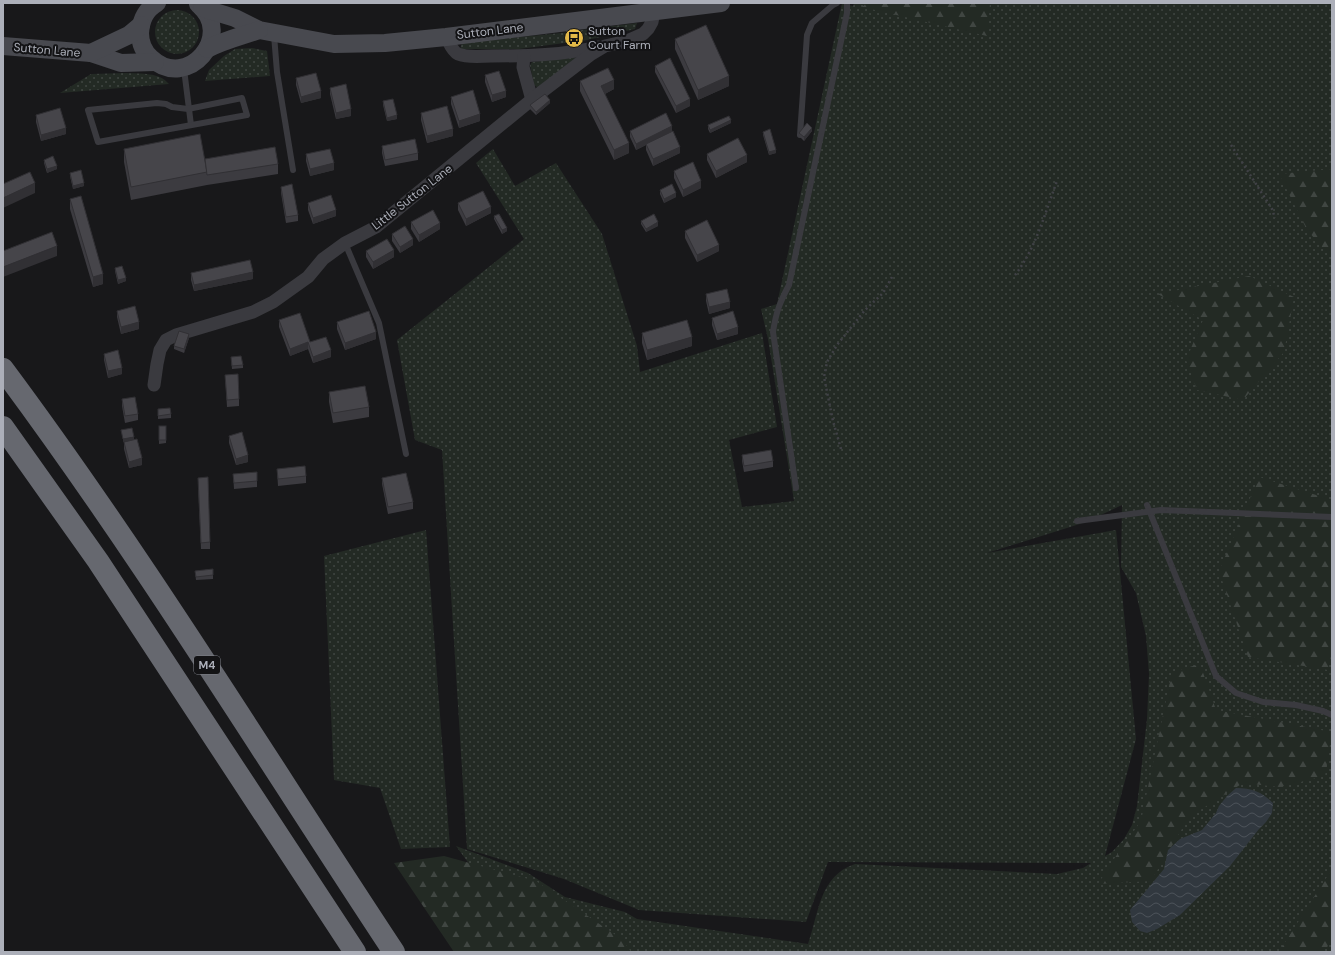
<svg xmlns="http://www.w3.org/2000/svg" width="1335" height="955" font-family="'DM Sans',sans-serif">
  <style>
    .grass { fill: url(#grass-dots); fill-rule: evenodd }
    .forest { fill: url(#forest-firs) }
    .water { fill: url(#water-waves) }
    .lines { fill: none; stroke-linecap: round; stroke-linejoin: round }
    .path { stroke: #404146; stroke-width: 2.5; stroke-dasharray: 2 3; stroke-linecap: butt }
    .lane { stroke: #3a3a3f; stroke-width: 6 }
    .street { stroke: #3a3a3f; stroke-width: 13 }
    .secondary { stroke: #48494f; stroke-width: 18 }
    .highway { stroke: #66686f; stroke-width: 22 }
    .wall { fill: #3c3b40 }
    .shaded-wall { fill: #313034 }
    .building { fill: #46454a; stroke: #313034 }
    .labels { text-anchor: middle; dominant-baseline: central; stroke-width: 4; stroke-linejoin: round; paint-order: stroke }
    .shield { fill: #131315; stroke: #7e8088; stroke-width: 1 }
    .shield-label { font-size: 11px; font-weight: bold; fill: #acafb9 }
    .street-label { font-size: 12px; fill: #acafb9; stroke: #131315 }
    .poi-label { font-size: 12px; fill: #acafb9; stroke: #131315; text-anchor: start }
  </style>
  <defs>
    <pattern id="grass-dots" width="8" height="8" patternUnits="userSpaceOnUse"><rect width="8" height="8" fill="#232a24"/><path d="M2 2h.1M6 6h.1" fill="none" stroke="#404642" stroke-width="1.8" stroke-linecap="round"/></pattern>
    <pattern id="forest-firs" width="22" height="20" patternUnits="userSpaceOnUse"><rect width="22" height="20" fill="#232a24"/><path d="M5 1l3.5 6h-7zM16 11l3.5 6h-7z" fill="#404642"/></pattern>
    <pattern id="water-waves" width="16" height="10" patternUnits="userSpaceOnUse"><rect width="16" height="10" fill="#31383f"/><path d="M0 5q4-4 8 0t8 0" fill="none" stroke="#4c5259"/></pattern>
  </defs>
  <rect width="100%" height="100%" fill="#18181a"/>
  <g class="grass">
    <path d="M 842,3 L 853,6 L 854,3 L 1332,3 L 1332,952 L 534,952 L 456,846 L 528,873 L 565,897 L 625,912 L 637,919 L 808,944 C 819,913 819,876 855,864 L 1057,874 L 1083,868 L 1091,863 L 828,862 L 806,922 L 639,910 L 564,879 L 467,849 L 442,450 L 415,440 L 397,340 L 524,239 L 476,163 L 493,149 L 515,186 L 556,163 L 602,234 L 637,346 L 640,372 L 762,333 L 777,427 L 729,440 L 742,507 L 794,501 L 768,339 L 761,309 L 777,304 ZM 1122,505 L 1121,567 L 1136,593 L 1146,636 L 1149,674 L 1147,719 L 1137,806 L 1132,825 L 1124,839 L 1112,852 L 1105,856 L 1136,739 L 1116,530 L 987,553 L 1086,522 Z"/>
    <circle cx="177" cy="32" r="22"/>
    <polygon points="637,23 635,29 574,43 574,31"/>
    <polygon points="571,32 572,42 519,49 460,49 462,43"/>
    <polygon points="252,48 267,51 270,76 205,81 209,70 224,56 235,49"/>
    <polygon points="579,57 538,88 534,85 530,65 532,62"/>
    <path d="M 126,73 C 141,74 159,72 169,84 L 60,93 L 91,74 Z"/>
    <polygon points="426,530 450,847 401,849 380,788 334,780 324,556"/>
  </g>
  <g class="forest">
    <polygon points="867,3 990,3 987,36 862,7"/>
    <polygon points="1332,169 1332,258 1307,230 1279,174"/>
    <polygon points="1249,276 1294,297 1284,352 1243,400 1197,390 1186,360 1203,320 1158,294"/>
    <polygon points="1259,477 1332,500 1332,651 1328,670 1248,657 1219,571"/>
    <polygon points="1200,664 1216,710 1332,732 1325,776 1280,787 1243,783 1189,817 1151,881 1098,884 1114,859 1141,821 1172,672"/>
    <polygon points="444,856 536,881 623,940 631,952 454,952 394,863"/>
    <polygon points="1332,869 1332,942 1322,952 1283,952 1282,947"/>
  </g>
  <path class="water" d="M 1236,788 C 1252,788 1262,792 1273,803 L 1272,813 L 1266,822 L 1259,829 L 1230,866 L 1180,915 L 1157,929 L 1147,933 L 1140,931 L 1132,922 L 1130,910 L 1164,869 L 1168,850 L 1180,839 L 1202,830 L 1216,813 L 1219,806 L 1227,796 Z"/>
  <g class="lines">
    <g class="path">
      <polyline points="1231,145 1272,209 1275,218"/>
      <path d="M 1015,275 C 1036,248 1045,213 1057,181"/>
      <polyline points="841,449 833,421 824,377 827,362 837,345 865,310 883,293 892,277"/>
    </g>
    <g class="lane">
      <polyline points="274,35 277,72 293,170"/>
      <polyline points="184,69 191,125"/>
      <polygon points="242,98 247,115 98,142 88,110 157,103 166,104 172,107 188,109"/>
      <polyline points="800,135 807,35 812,23 833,5 837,3"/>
      <polyline points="345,243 379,323 406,454"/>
      <path d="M 796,488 L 773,332 C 776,312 780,302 789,285 L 847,13 L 847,3"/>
      <polyline points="1147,505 1216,676 1236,693 1263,702 1296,705 1323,711 1332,715"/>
      <polyline points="1077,521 1161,510 1332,517"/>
    </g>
    <g class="street">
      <path d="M 446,37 C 449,42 452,51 458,54 C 468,58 481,56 492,56 C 529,56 562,55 598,47"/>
      <polyline points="524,56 523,67 532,100"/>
      <polyline points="154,385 157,364 160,350 166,340 176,335 253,312 273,302 308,277 323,259 345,243 376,227 535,97 590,55 605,46 627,41 643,34 648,29 652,22 654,12"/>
    </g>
    <g class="secondary">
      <path d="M 157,3 C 145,10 141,20 140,33 C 140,43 144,52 151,58 C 187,92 236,35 198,4"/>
      <polyline points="202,8 235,18 259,30 334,44 385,43 446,37 721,3"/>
      <polyline points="3,46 91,53 121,63 155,62"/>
      <path d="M 207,49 C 224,40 242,36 259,30"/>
      <polyline points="91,53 129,35 141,25"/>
    </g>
    <g class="highway">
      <path d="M 3,369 C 143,557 265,757 394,952"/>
      <polyline points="3,427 98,561 355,952"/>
    </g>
  </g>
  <g class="wall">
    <polygon points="675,39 729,86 698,100 675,49"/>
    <polygon points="655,66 690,106 676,113 655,72"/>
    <polygon points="485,75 506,97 492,102 485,82"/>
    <polygon points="296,78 321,98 301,103 296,85"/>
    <polygon points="580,81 614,89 605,94 629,153 614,160 580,91"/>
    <polygon points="330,88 351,116 336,119 330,94"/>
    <polygon points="451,97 480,121 459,128 451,104"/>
    <polygon points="383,101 397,119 387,121 383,105"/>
    <polygon points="550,103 536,115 530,109 530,105"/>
    <polygon points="421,113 453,136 427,143 421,120"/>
    <polygon points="36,115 66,134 41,141 36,122"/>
    <polygon points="731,123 710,133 708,129 708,125"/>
    <polygon points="630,131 672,131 680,153 653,166 646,150 646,145 636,150 630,137"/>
    <polygon points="812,131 804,141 799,136 799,133"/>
    <polygon points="763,132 776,153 769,155 763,135"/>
    <polygon points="382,146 418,153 418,160 385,166 382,153"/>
    <polygon points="124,149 205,159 278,164 278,174 207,185 131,200 124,162"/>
    <polygon points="306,154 334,170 310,176 306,161"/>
    <polygon points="707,154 747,162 716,178 707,160"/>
    <polygon points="44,160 57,169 47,173 44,163"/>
    <polygon points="674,171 701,188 683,197 674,178"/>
    <polygon points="70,173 84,186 73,189 70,176"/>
    <polygon points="281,187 298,215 298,221 286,223 281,193"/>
    <polygon points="660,190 676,197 664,203 660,194"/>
    <polygon points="70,199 103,284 93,287 70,209"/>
    <polygon points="308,203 336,216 313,224 308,210"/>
    <polygon points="458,203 491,213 466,226 458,210"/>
    <polygon points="494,216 507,231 502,234 494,219"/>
    <polygon points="641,221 658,226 646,232 641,224"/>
    <polygon points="411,222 440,229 419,242 411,229"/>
    <polygon points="685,231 719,251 697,262 685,238"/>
    <polygon points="392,234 413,245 400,253 392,241"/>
    <polygon points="366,251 394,257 373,269 366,257"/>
    <polygon points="115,268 126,281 118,284 115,271"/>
    <polygon points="191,273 253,279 194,291 191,280"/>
    <polygon points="706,294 730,308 709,314 706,301"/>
    <polygon points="117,311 139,329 121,334 117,317"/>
    <polygon points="712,318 738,334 717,340 712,325"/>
    <polygon points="279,320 310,342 331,357 313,363 308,349 290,356 279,327"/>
    <polygon points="337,322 376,339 345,350 337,329"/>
    <polygon points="642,333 692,346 647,360 642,343"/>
    <polygon points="189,338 184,353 174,349 174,346"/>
    <polygon points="104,354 122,374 108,378 104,360"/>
    <polygon points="231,357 243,365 243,368 232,369"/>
    <polygon points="225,375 239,399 239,406 227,407"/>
    <polygon points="329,392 369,407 369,417 333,423 329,402"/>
    <polygon points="122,399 138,414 138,420 125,423 122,406"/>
    <polygon points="158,409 171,414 171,418 158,419"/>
    <polygon points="159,426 166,426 166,443 159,444"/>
    <polygon points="229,436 248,462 236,465 229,443"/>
    <polygon points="124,442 142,465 129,468 124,449"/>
    <polygon points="742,455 773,461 773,467 744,472 742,461"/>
    <polygon points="277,469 306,476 306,483 278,486"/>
    <polygon points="233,474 257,481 257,487 234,489"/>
    <polygon points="382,478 413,502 413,509 388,514 382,484"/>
    <polygon points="198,484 210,542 210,549 201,549"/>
    <polygon points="213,569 213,579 196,580 195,571"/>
  </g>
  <g class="shaded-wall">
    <polygon points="729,76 729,86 698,100 698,90"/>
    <polygon points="614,80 614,89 601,96 601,86"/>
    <polygon points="321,91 321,98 301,103 301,97"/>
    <polygon points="506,91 506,97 492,102 492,95"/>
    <polygon points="690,99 690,106 676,113 676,106"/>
    <polygon points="550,100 550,103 536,115 536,112"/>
    <polygon points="351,109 351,116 336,119 336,113"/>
    <polygon points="480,114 480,121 459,128 459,121"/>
    <polygon points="397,115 397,119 387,121 387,118"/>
    <polygon points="731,120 731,123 710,133 710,130"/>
    <polygon points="672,126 672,133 646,144 646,145 636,150 636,144"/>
    <polygon points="66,128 66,134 41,141 41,135"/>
    <polygon points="812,128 812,131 804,141 804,137"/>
    <polygon points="453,129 453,136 427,143 427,136"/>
    <polygon points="629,143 629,153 614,160 614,150"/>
    <polygon points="680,147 680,153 653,166 653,159"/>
    <polygon points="776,150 776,153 769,155 769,152"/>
    <polygon points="747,155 747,162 716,178 716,171"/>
    <polygon points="334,163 334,170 310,176 310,169"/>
    <polygon points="57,166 57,169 47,173 47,169"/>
    <polygon points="701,181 701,188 683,197 683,190"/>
    <polygon points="35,183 35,193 3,208 3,198"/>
    <polygon points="84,183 84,186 73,189 73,186"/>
    <polygon points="676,193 676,197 664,203 664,199"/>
    <polygon points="491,207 491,213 466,226 466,219"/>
    <polygon points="336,210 336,216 313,224 313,218"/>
    <polygon points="658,222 658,226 646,232 646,229"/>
    <polygon points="440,223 440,229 419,242 419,235"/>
    <polygon points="507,228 507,231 502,234 502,230"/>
    <polygon points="413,239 413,245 400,253 400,247"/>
    <polygon points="719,245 719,251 697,262 697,255"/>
    <polygon points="57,246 57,256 3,277 3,267"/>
    <polygon points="394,250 394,257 373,269 373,262"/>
    <polygon points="253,272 253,279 194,291 194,285"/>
    <polygon points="103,274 103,284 93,287 93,277"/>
    <polygon points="126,278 126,281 118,284 118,280"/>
    <polygon points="730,302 730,308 709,314 709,307"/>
    <polygon points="139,322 139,329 121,334 121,327"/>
    <polygon points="738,327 738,334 717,340 717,334"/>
    <polygon points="376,332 376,339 345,350 345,343"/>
    <polygon points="189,334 189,338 184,353 184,349"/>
    <polygon points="692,337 692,346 647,360 647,350"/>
    <polygon points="308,342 308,349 290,356 290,349"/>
    <polygon points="331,350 331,357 313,363 313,357"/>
    <polygon points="122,368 122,374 108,378 108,371"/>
    <polygon points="134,437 134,440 123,442 123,439"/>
    <polygon points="248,455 248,462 236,465 236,459"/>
    <polygon points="142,458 142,465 129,468 129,462"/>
  </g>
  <g class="building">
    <polygon points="706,25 729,76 698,90 675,39"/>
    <polygon points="670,58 690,99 676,106 655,66"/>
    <polygon points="608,68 614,80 601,86 629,143 614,150 580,81"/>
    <polygon points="499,71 506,91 492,95 485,75"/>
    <polygon points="316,73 321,91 301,97 296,78"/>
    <polygon points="346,84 351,109 336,113 330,88"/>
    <polygon points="473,90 480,114 459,121 451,97"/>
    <polygon points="545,94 550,100 536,112 530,105"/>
    <polygon points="393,99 397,115 387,118 383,101"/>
    <polygon points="447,106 453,129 427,136 421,113"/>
    <polygon points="60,108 66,128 41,135 36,115"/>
    <polygon points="666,113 672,126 636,144 630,131"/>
    <polygon points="729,116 731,120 710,130 708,125"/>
    <polygon points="807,123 812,128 804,137 799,133"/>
    <polygon points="770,129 776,150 769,152 763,132"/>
    <polygon points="673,131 680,147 653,159 646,144"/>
    <polygon points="200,134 207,172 131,187 124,149"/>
    <polygon points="738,138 747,155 716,171 707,154"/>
    <polygon points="415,139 418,153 385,160 382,146"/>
    <polygon points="275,147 278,164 207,175 205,159"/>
    <polygon points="330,149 334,163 310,169 306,154"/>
    <polygon points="53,156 57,166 47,169 44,160"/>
    <polygon points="693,162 701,181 683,190 674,171"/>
    <polygon points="81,170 84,183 73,186 70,173"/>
    <polygon points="30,172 35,183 3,198 3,184"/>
    <polygon points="292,184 298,215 286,217 281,187"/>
    <polygon points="672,184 676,193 664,199 660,190"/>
    <polygon points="483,191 491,207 466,219 458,203"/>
    <polygon points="331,195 336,210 313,218 308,203"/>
    <polygon points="81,196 103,274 93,277 70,199"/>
    <polygon points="433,210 440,223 419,235 411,222"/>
    <polygon points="499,214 507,228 502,230 494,216"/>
    <polygon points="654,214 658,222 646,229 641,221"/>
    <polygon points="707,220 719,245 697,255 685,231"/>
    <polygon points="405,226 413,239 400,247 392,234"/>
    <polygon points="52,232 57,246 3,267 3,251"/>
    <polygon points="387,239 394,250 373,262 366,251"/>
    <polygon points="250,260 253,272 194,285 191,273"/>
    <polygon points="122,266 126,278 118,280 115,268"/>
    <polygon points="727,289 730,302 709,307 706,294"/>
    <polygon points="135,306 139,322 121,327 117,311"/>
    <polygon points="369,311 376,332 345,343 337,322"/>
    <polygon points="733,311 738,327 717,334 712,318"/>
    <polygon points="300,313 310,342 326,337 331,350 313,357 308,342 290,349 279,320"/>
    <polygon points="687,320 692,337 647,350 642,333"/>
    <polygon points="179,331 189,334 184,349 174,346"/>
    <polygon points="118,350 122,368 108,371 104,354"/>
    <polygon points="241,356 243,365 232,366 231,357"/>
    <polygon points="238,374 239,399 227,400 225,375"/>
    <polygon points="365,386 369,407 333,413 329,392"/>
    <polygon points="135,397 138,414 125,416 122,399"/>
    <polygon points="170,408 171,414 158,416 158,409"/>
    <rect x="159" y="426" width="7" height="14"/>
    <polygon points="132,428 134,437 123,439 121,430"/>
    <polygon points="242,432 248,455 236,459 229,436"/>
    <polygon points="137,439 142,458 129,462 124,442"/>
    <polygon points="771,450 773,461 744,466 742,455"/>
    <polygon points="305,466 306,476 278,479 277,469"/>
    <polygon points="257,472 257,481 234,483 233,474"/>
    <polygon points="406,473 413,502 388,507 382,478"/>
    <polygon points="208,477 210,542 201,543 198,478"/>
    <polygon points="213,569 213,575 196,577 195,571"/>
  </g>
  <defs>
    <g id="bus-disc" transform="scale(1)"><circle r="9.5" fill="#e3b947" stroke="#131315"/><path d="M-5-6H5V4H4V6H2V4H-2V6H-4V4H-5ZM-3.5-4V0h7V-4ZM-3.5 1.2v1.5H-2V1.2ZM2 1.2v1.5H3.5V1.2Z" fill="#111"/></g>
  </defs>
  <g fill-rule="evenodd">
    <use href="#bus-disc" x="574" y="38"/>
  </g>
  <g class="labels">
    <rect class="shield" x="194" y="656" width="26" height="18" rx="3"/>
    <g class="shield-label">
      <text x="207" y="665">M4</text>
    </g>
    <g class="street-label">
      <text transform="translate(490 31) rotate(-7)">Sutton Lane</text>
      <text transform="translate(47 50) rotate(5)">Sutton Lane</text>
      <text transform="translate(412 197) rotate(-38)">Little Sutton Lane</text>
    </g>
    <g class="poi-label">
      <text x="588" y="31">Sutton<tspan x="588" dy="14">Court Farm</tspan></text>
    </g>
  </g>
  <rect width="1335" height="955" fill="none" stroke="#acafb9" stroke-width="8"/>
</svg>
